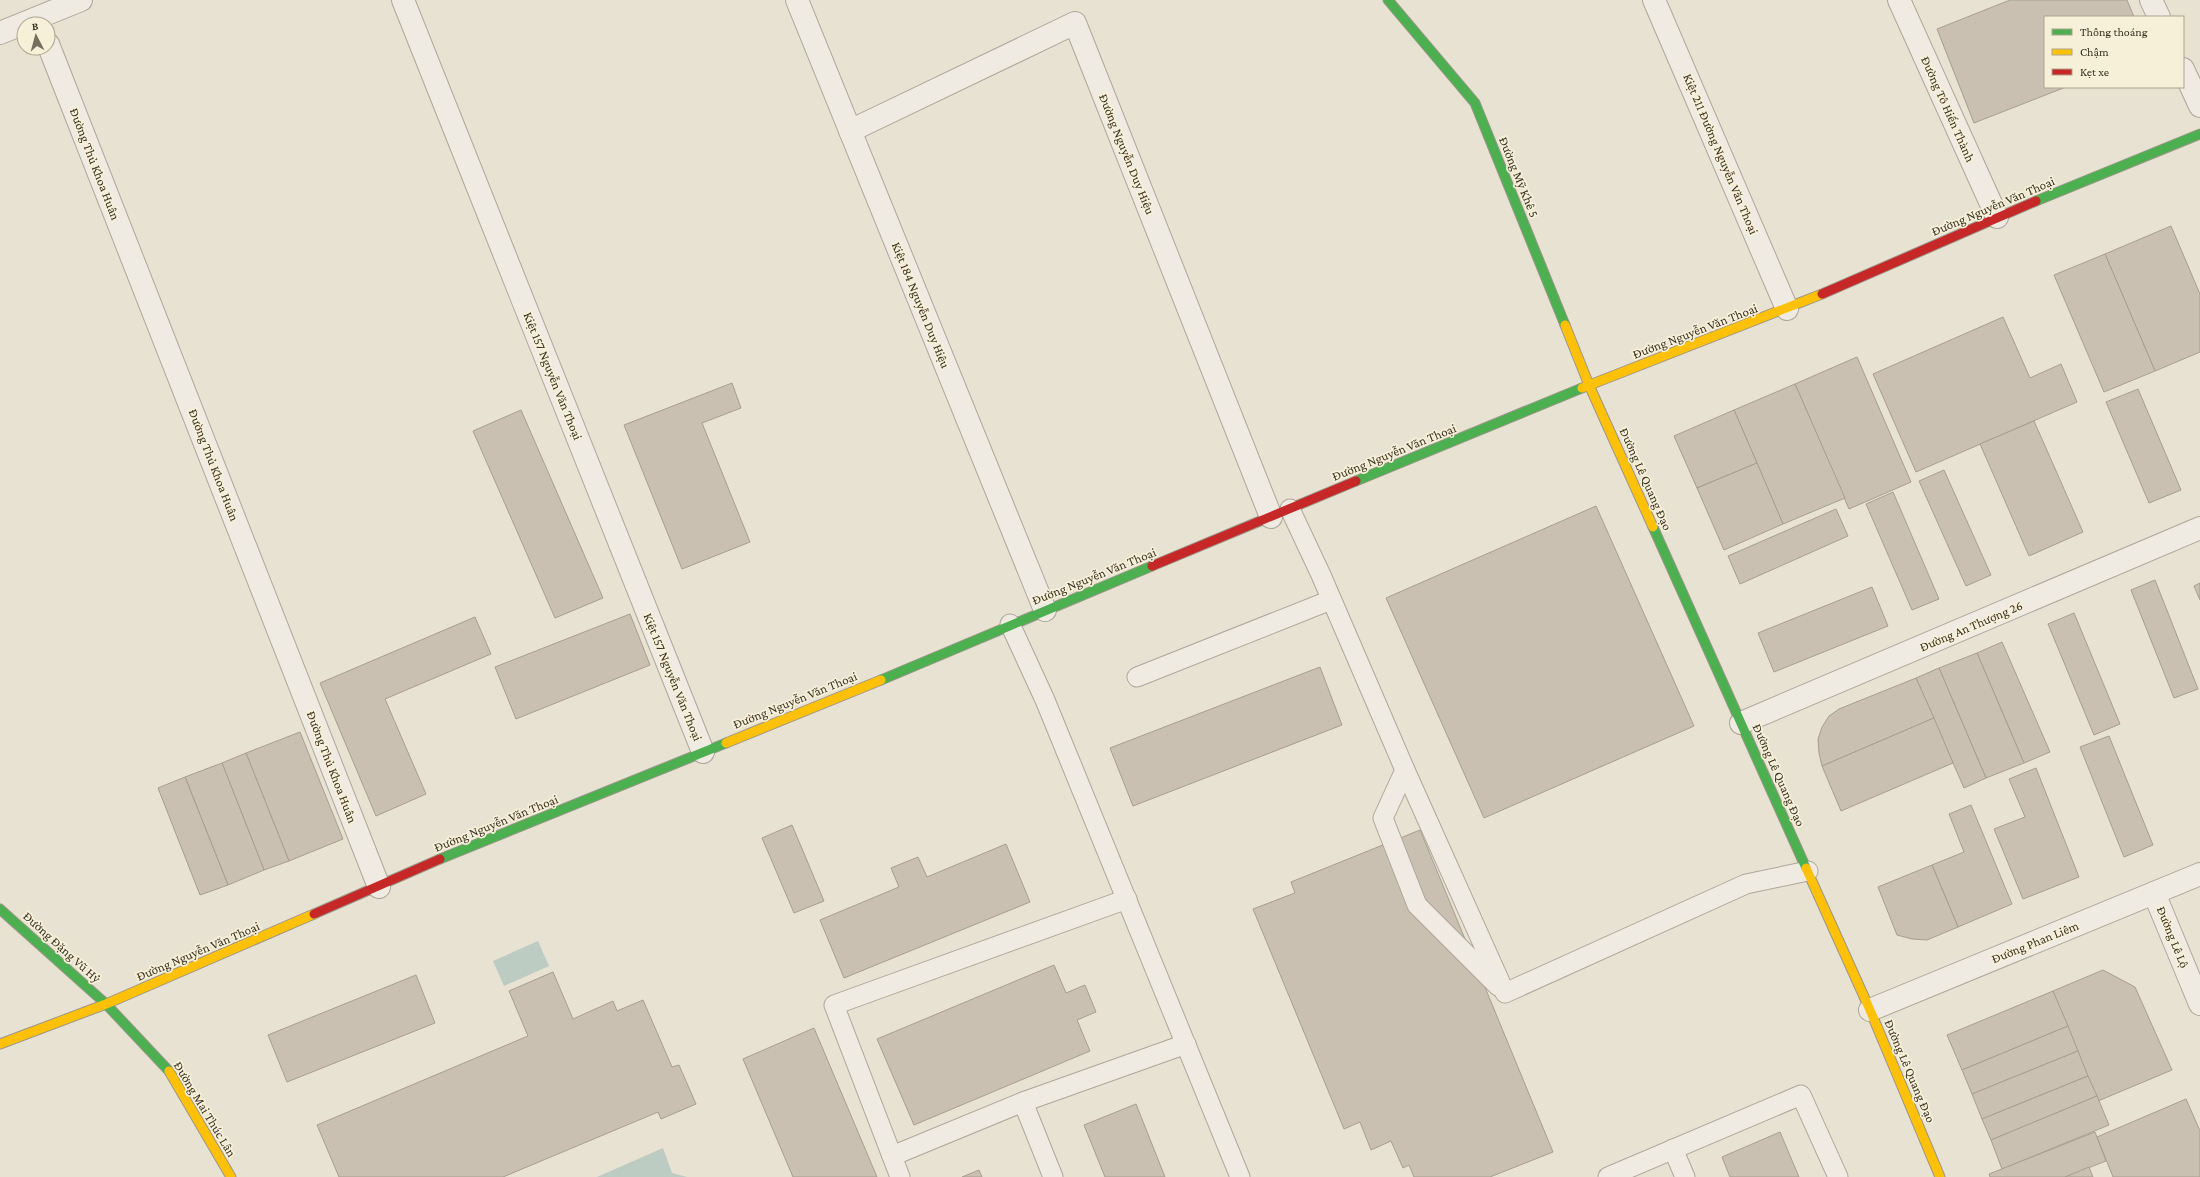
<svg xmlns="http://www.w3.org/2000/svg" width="2200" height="1177" font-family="'Crimson Pro',serif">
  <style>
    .water { fill: #bcccc3 }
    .building { fill: #cac0b2; stroke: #a79e90 }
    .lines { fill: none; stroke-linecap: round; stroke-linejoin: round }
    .lane-casing { stroke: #aca799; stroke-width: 21 }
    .street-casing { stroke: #aca799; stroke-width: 24 }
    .fast-casing { stroke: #9c968a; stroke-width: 11 }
    .slow-casing { stroke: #9c968a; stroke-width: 11 }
    .jam-casing { stroke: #9c968a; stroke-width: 11 }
    .lane { stroke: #efebe2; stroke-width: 19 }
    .street { stroke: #efebe2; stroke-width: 22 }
    .fast { stroke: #4caf50; stroke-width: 9 }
    .slow { stroke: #ffc107; stroke-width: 9 }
    .jam { stroke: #c62828; stroke-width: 9 }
    .labels { text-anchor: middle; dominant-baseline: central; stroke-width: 3.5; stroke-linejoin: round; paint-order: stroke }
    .street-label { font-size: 13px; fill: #3c3021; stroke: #f6f0d8 }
  </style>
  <rect width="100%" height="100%" fill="#e7e2d1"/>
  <g class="water">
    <polygon points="538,941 549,966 504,986 493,961"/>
    <polygon points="663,1148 672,1173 687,1177 597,1177"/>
  </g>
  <g class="building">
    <polygon points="2010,0 2127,0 2134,17 2045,17 2045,87 2066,87 1974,123 1937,29"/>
    <polygon points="2171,226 2200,294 2200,352 2155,371 2105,254"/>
    <polygon points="2105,254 2155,371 2104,392 2054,275"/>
    <polygon points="2003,317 2030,378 2061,364 2077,402 1916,472 1873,374"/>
    <polygon points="1857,357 1911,482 1849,509 1795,384"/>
    <polygon points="732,383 741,408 702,423 750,542 682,569 624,425"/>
    <polygon points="1795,384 1845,498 1783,524 1734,410"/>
    <polygon points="2138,389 2181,490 2149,503 2106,402"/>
    <polygon points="521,410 603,598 555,618 473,431"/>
    <polygon points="1734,410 1757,463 1697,488 1674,436"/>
    <polygon points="2034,421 2083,532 2029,556 1980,444"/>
    <polygon points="1757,463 1783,524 1724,550 1697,488"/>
    <polygon points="1944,470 1991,575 1966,586 1919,481"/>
    <polygon points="1893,492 1939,599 1912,610 1866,504"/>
    <polygon points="1596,506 1694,726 1484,818 1386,598"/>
    <polygon points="1836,509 1848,536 1740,584 1728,556"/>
    <polygon points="2155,580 2198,689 2174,698 2131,590"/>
    <polygon points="2200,583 2200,600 2194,586"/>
    <polygon points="1872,587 1888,626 1774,672 1758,633"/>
    <polygon points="2074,613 2120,724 2094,735 2048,624"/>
    <polygon points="630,614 650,665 516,719 495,667"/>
    <polygon points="475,617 491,654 385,699 426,794 376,816 320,683"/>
    <polygon points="2002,642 2050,752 2024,763 1977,653"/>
    <polygon points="1977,653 2024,763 1986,778 1939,668"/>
    <polygon points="1320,667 1342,725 1133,806 1110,748"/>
    <polygon points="1939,668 1986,778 1964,788 1916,678"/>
    <polygon points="1916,678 1934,718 1822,766 1819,753 1818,739 1822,727 1829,716 1839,709"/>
    <polygon points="1934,718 1953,763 1841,811 1822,766"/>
    <polygon points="300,732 343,839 289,861 246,753"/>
    <polygon points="2109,736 2153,845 2124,857 2080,747"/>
    <polygon points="246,753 289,861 264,870 222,763"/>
    <polygon points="222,763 264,870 228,885 185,777"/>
    <polygon points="2036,768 2079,877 2023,899 1994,829 2025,817 2009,779"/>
    <polygon points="185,777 228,885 200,895 158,788"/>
    <polygon points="1971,805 2012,904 1958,927 1932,865 1964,852 1949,814"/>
    <polygon points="792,825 824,901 794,913 762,838"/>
    <polygon points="1420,830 1553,1152 1490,1177 1414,1177 1409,1165 1403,1168 1391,1141 1371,1150 1360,1122 1344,1129 1253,909 1295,893 1291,882"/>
    <polygon points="1006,844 1030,902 844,978 820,920 899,887 891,868 918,857 927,877"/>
    <polygon points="1932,865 1958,927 1927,940 1912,939 1897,935 1878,887"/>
    <polygon points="1054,965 1066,993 1085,985 1096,1012 1077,1020 1090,1051 914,1125 877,1039"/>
    <polygon points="2103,970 2135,987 2172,1070 2098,1101 2053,991"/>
    <polygon points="553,972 573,1019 613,1001 617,1011 643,1000 672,1067 679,1065 696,1104 661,1119 658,1112 503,1177 339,1177 317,1125 528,1036 509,991"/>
    <polygon points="416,975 435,1023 287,1082 268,1035"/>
    <polygon points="2053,991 2068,1026 1962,1070 1947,1035"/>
    <polygon points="2068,1026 2078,1051 1972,1094 1962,1070"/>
    <polygon points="814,1028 877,1177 793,1177 743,1059"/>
    <polygon points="2078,1051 2088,1076 1982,1119 1972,1094"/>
    <polygon points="2088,1076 2097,1096 1991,1140 1982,1119"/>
    <polygon points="2097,1096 2109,1125 2002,1169 1991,1140"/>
    <polygon points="2186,1099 2200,1131 2200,1177 2113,1177 2097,1137"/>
    <polygon points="1136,1104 1165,1177 1105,1177 1084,1125"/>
    <polygon points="1780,1132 1799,1177 1730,1177 1722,1157"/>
    <polygon points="2095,1132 2106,1161 2065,1177 1990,1177 1989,1174"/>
    <polygon points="2089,1167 2093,1177 2065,1177"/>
    <polygon points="979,1170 982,1177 962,1177"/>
  </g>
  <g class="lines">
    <g class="lane-casing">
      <g id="lane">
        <polyline points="1290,509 1321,575 1405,770 1505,993 1746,884 1808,871"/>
        <polyline points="1010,624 1045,700 1240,1177"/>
        <polyline points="1137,677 1331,600"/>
        <polyline points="1405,770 1383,818 1417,905 1498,986"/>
        <polyline points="1023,1102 1053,1177"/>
        <polyline points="1673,1149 1685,1177"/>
        <polyline points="892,1156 1023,1102 1186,1044"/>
        <polyline points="900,1177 834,1005 1127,899"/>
        <polyline points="1608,1177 1801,1095 1838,1177"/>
      </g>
    </g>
    <g class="street-casing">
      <g id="street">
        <polyline points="403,0 703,752"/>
        <polyline points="797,0 1045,610"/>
        <polyline points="1654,0 1787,309"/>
        <polyline points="1899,0 1997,217"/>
        <polyline points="2151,0 2159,17"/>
        <polyline points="0,33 81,0"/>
        <polyline points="48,44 379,887"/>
        <polyline points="2183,69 2200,106"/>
        <polyline points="850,131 1075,23 1271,517"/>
        <polyline points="1741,723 2200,528"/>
        <polyline points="2154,893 2200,1004"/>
        <polyline points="1870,1010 2200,874"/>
      </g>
    </g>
    <g class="fast-casing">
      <g id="fast">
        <polyline points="1388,0 1475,103 1565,325"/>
        <polyline points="2036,201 2200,134"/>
        <polyline points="1356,481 1582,388"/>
        <polyline points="1653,527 1806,868"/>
        <polyline points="881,680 1152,566"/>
        <polyline points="440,859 726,743"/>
        <polyline points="0,909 106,1004 169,1071"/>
      </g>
    </g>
    <g class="slow-casing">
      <g id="slow">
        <polyline points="1565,325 1589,385 1653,527"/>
        <polyline points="1582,388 1822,294"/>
        <polyline points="726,743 881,680"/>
        <polyline points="1806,868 1870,1010 1940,1177"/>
        <polyline points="0,1044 106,1004 314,914"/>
        <polyline points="169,1071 231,1177"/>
      </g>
    </g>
    <g class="jam-casing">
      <g id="jam">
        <polyline points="1822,294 2036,201"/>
        <polyline points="1152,566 1356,481"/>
        <polyline points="314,914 440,859"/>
      </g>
    </g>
    <use href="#lane" class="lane"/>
    <use href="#street" class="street"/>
    <use href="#fast" class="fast"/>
    <use href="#slow" class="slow"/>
    <use href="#jam" class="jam"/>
  </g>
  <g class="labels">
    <g class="street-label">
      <text transform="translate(1948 109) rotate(66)">Đường Tô Hiến Thành</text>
      <text transform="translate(1127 154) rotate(68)">Đường Nguyễn Duy Hiệu</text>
      <text transform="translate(1721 154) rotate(67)">Kiệt 211 Đường Nguyễn Văn Thoại</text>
      <text transform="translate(95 164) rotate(69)">Đường Thủ Khoa Huân</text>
      <text transform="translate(1519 177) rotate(68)">Đường Mỹ Khê 5</text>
      <text transform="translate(1993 206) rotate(-23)">Đường Nguyễn Văn Thoại</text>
      <text transform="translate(921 305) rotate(68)">Kiệt 184 Nguyễn Duy Hiệu</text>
      <text transform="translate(1695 331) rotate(-21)">Đường Nguyễn Văn Thoại</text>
      <text transform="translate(553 376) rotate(68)">Kiệt 157 Nguyễn Văn Thoại</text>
      <text transform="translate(1394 452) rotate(-22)">Đường Nguyễn Văn Thoại</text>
      <text transform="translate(214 465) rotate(69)">Đường Thủ Khoa Huân</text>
      <text transform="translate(1646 479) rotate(66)">Đường Lê Quang Đạo</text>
      <text transform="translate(1094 576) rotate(-22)">Đường Nguyễn Văn Thoại</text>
      <text transform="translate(1971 626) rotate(-23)">Đường An Thượng 26</text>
      <text transform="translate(673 677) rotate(68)">Kiệt 157 Nguyễn Văn Thoại</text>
      <text transform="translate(795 700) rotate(-22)">Đường Nguyễn Văn Thoại</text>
      <text transform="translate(332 767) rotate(69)">Đường Thủ Khoa Huân</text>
      <text transform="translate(1779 775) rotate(66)">Đường Lê Quang Đạo</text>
      <text transform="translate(496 823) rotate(-22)">Đường Nguyễn Văn Thoại</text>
      <text transform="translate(2173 937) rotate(68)">Đường Lê Lộ</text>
      <text transform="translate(2035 942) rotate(-22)">Đường Phan Liêm</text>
      <text transform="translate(62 947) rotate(42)">Đường Đặng Vũ Hỷ</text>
      <text transform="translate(198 951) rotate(-23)">Đường Nguyễn Văn Thoại</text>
      <text transform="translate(1910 1071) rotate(67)">Đường Lê Quang Đạo</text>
      <text transform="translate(205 1109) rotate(59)">Đường Mai Thúc Lân</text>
    </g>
  </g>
  <rect x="2044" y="16" width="140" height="72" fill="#f6f0d8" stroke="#aca38f"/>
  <rect x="2052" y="29" width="20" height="6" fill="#4caf50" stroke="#aca38f"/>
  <text x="2080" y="36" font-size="12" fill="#3c3021">Thông thoáng</text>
  <rect x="2052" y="49" width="20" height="6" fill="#ffc107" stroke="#aca38f"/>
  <text x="2080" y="56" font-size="12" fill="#3c3021">Chậm</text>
  <rect x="2052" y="69" width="20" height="6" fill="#c62828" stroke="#aca38f"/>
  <text x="2080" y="76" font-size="12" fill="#3c3021">Kẹt xe</text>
  <g transform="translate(36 36) rotate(354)"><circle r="19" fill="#f6f0d8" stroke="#aca38f"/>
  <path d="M0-3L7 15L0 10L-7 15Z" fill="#786e5f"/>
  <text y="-6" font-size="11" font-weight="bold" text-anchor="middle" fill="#3c3021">B</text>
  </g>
</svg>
